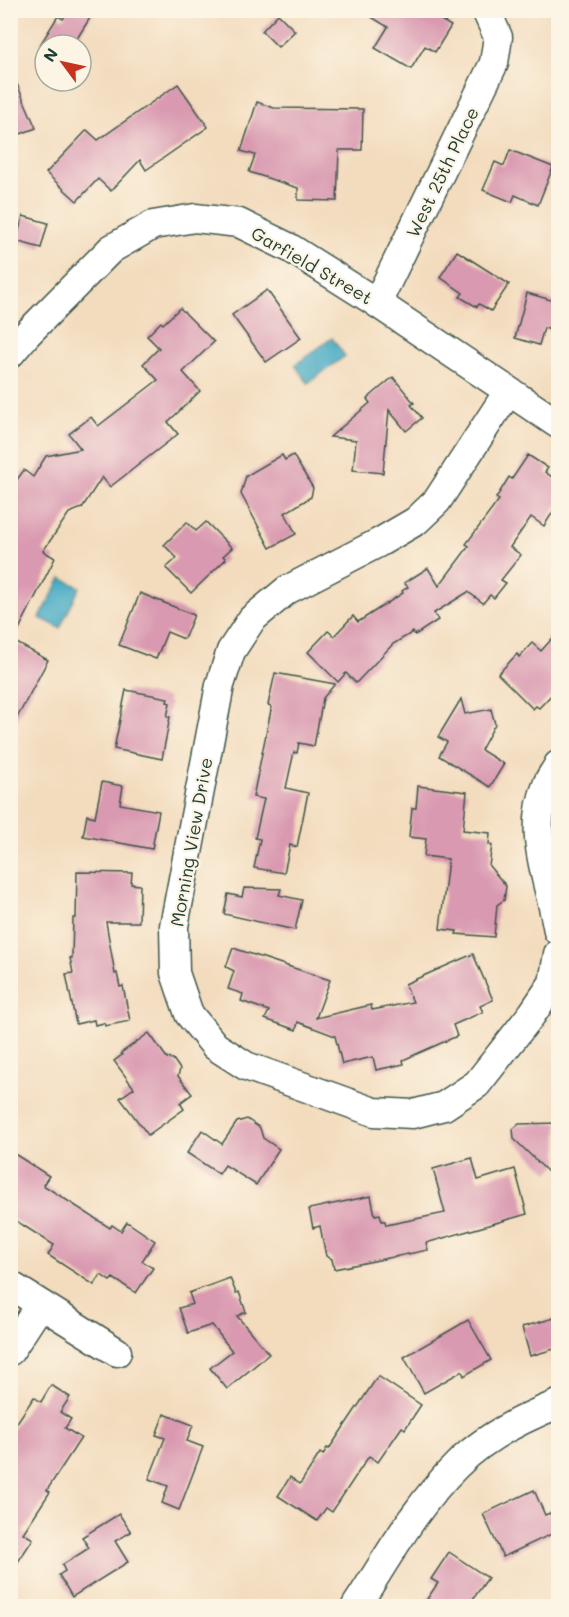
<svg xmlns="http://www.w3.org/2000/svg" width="569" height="1617" font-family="Mali,sans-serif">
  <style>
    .water { fill: #44aac4; stroke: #32747c; stroke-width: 1.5 }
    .building { fill: #d999b0 }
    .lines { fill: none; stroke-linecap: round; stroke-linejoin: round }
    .minor-casing { stroke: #3f5549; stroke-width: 31 }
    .minor { stroke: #fff; stroke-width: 28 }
    .labels { text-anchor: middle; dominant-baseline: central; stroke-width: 4.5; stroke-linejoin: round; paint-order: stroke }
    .street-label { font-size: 18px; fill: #1f3d34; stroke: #fcf5e5 }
  </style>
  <rect width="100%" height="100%" fill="#fcf5e5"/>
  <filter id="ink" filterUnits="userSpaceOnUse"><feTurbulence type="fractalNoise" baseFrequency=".0167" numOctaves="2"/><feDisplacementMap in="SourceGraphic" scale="12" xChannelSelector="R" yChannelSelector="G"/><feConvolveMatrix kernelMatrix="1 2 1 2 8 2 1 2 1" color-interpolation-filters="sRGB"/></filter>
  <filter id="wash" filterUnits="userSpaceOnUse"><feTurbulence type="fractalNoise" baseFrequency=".008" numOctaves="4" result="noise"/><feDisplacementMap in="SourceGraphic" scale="24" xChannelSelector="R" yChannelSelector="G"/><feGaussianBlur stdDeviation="1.35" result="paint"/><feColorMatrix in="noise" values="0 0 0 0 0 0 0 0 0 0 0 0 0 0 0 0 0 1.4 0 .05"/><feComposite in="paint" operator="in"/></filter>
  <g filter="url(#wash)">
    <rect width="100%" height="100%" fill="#f3dcbe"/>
    <g class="water">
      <polygon points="332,338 345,356 308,383 295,365"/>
      <polygon points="61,578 80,587 60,628 40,618"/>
    </g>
    <g id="blocks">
      <g class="building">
        <polygon points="69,10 95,10 73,45 40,45 58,16 63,19"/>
        <polygon points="360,10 424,10 451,26 435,52 425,46 411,69 375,48 388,27"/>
        <polygon points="278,14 295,31 278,47 262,31"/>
        <polygon points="10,68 36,128 10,138"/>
        <polygon points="178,84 208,127 146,170 140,160 111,191 98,179 77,201 46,173 87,130 98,140"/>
        <polygon points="257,102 274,108 363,109 362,150 339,150 337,201 298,200 298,188 249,172 255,155 241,151"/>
        <polygon points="510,150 553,167 538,205 515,195 512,202 483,190 495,162 504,166"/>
        <polygon points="23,216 48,223 41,248 16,241"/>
        <polygon points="457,251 509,284 491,311 479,304 477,307 460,297 463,293 440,277"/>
        <polygon points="267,290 301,338 266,362 232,315"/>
        <polygon points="527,293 558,302 558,332 544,328 539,345 515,338"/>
        <polygon points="180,308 214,342 183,372 200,391 168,422 178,434 110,487 102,477 82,508 69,513 43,551 55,558 13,641 48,660 10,731 10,489 24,470 33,477 46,456 81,449 69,434 91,417 98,426 158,380 143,364 159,348 147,336 161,322 163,324"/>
        <polygon points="393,377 414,403 411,405 422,418 406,431 389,410 383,473 353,470 356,440 330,437 370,403 367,399"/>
        <polygon points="282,455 285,460 293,455 313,488 311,497 285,513 296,534 270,548 241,494 246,476"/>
        <polygon points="528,455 548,468 545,472 558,481 558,504 544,526 531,517 510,547 521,555 501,580 506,583 494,598 490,595 483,603 468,592 434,613 438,620 415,635 413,632 393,644 356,683 346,673 338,682 308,652 328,631 334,636 353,616 358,622 403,593 402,591 408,587 404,583 428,568 439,586 469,546 466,544 499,500 496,498 509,477 512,479"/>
        <polygon points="187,522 196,531 206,522 232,548 223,556 226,559 191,593 166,568 177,558 164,545"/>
        <polygon points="140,593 194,615 184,639 167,632 156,659 119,645"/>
        <polygon points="558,632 558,688 539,708 536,706 533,709 498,674 517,654 519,657 532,643 541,651"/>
        <polygon points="275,673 335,684 323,698 314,746 299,743 297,753 294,752 286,788 308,793 297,847 290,845 284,873 254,868 260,839 255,838 264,799 253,797 271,710 271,706 268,705"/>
        <polygon points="126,690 168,698 167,702 170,703 167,717 170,717 162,759 114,749"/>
        <polygon points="461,699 465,714 491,709 495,724 481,750 504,764 490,787 439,756 447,742 438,737"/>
        <polygon points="102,782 123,786 120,804 159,811 152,849 83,836 87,815 95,817"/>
        <polygon points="418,786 467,792 463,830 490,833 489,845 492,845 489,866 506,886 504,900 497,905 494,937 456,934 457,931 440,929 448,859 424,856 426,839 409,837 412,808 416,808"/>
        <polygon points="77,872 132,873 131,884 140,885 139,922 106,922 115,974 117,973 120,987 123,986 130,1021 105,1026 104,1023 95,1025 94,1020 76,1024 66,974 73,973 70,958 72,958 73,918 76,918"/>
        <polygon points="244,888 281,889 279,895 302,900 295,930 224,914 228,894 242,897"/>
        <polygon points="233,948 330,980 316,1018 371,1005 372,1010 413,1002 405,984 473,954 493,1000 480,1006 483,1012 453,1025 457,1036 403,1060 404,1064 376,1070 373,1057 342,1064 335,1036 298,1022 296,1030 265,1019 269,1011 241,1001 243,994 228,989 234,971 226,967"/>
        <polygon points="149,1033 167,1058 173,1059 180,1069 178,1076 192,1094 180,1103 184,1109 148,1135 120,1098 134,1088 114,1061 122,1055 121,1053"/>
        <polygon points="247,1119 260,1128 263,1138 279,1149 256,1185 225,1165 219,1174 187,1153 202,1130 222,1144 237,1122"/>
        <polygon points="558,1123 558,1163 549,1173 514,1139 513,1129 519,1124"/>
        <polygon points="10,1151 49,1176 43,1185 110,1228 112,1225 121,1231 127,1222 155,1241 142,1261 153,1268 136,1293 113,1278 110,1281 101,1275 94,1285 48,1255 54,1245 10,1217"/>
        <polygon points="472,1158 478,1180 515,1169 527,1214 426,1243 428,1250 334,1269 332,1259 326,1256 320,1226 313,1228 309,1209 371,1196 375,1215 380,1214 382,1221 385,1221 386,1225 445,1213 433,1169"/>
        <polygon points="230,1278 236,1293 239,1292 246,1312 237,1316 269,1354 227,1389 210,1368 232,1351 212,1325 188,1333 179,1308 193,1304 189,1293"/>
        <polygon points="558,1317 558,1348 530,1356 522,1327"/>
        <polygon points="468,1320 491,1360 464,1376 462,1371 424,1393 404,1357"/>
        <polygon points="378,1376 421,1405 405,1429 402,1427 378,1462 369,1456 332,1512 326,1508 317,1521 278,1496 290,1477 300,1484 320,1453 323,1455 327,1448 329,1449"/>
        <polygon points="51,1385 70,1397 60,1412 71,1419 65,1428 81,1438 47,1490 50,1492 23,1533 33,1539 10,1574 10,1433 34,1397 41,1402"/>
        <polygon points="164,1414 193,1425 187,1441 203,1447 179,1510 162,1503 168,1486 149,1479 165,1438 156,1435"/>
        <polygon points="534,1490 545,1515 550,1513 558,1531 503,1557 483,1514"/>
        <polygon points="119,1514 131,1532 115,1541 128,1562 72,1597 59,1575 65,1571 62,1565 89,1548 82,1537"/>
        <polygon points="449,1552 488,1578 468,1606 438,1606 427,1599 438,1583 431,1579"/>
      </g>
    </g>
  </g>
  <g filter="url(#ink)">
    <use href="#blocks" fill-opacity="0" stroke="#3f5549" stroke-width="1.5"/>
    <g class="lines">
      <g class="minor-casing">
        <g id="minor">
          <polyline points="377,303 494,63 498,37 486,10"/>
          <polyline points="10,354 27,334 111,249 153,225 195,218 239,223 290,248 377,303 558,424"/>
          <polyline points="508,392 437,501 416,521 380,542 287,590 252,619 231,651 220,685 174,926 175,973 189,1014 215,1046 246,1066 374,1112 413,1114 444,1106 477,1084 532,1014 553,983 558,954"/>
          <path d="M 558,765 C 555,772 549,778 547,785 C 526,834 550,882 558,931"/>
          <polyline points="10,1285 117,1352"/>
          <polyline points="10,1351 40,1305"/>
          <path d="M 356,1606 C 387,1559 416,1505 457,1465 C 484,1437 523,1418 558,1404"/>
        </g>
      </g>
      <use href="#minor" class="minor"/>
    </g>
  </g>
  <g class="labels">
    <g class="street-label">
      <text transform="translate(442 172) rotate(-64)">West 25th Place</text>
      <text transform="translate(312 265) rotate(30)">Garfield Street</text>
      <text transform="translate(191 842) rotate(-80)">Morning View Drive</text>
    </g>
  </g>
  <rect width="569" height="1617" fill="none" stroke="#fcf5e5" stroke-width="36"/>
  <g transform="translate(63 63) rotate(303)"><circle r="28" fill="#fcf5e5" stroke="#a4ab9e" stroke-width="1.5"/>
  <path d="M0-4.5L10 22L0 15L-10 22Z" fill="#c8321e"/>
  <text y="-9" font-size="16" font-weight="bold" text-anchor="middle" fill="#1f3d34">N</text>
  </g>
</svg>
